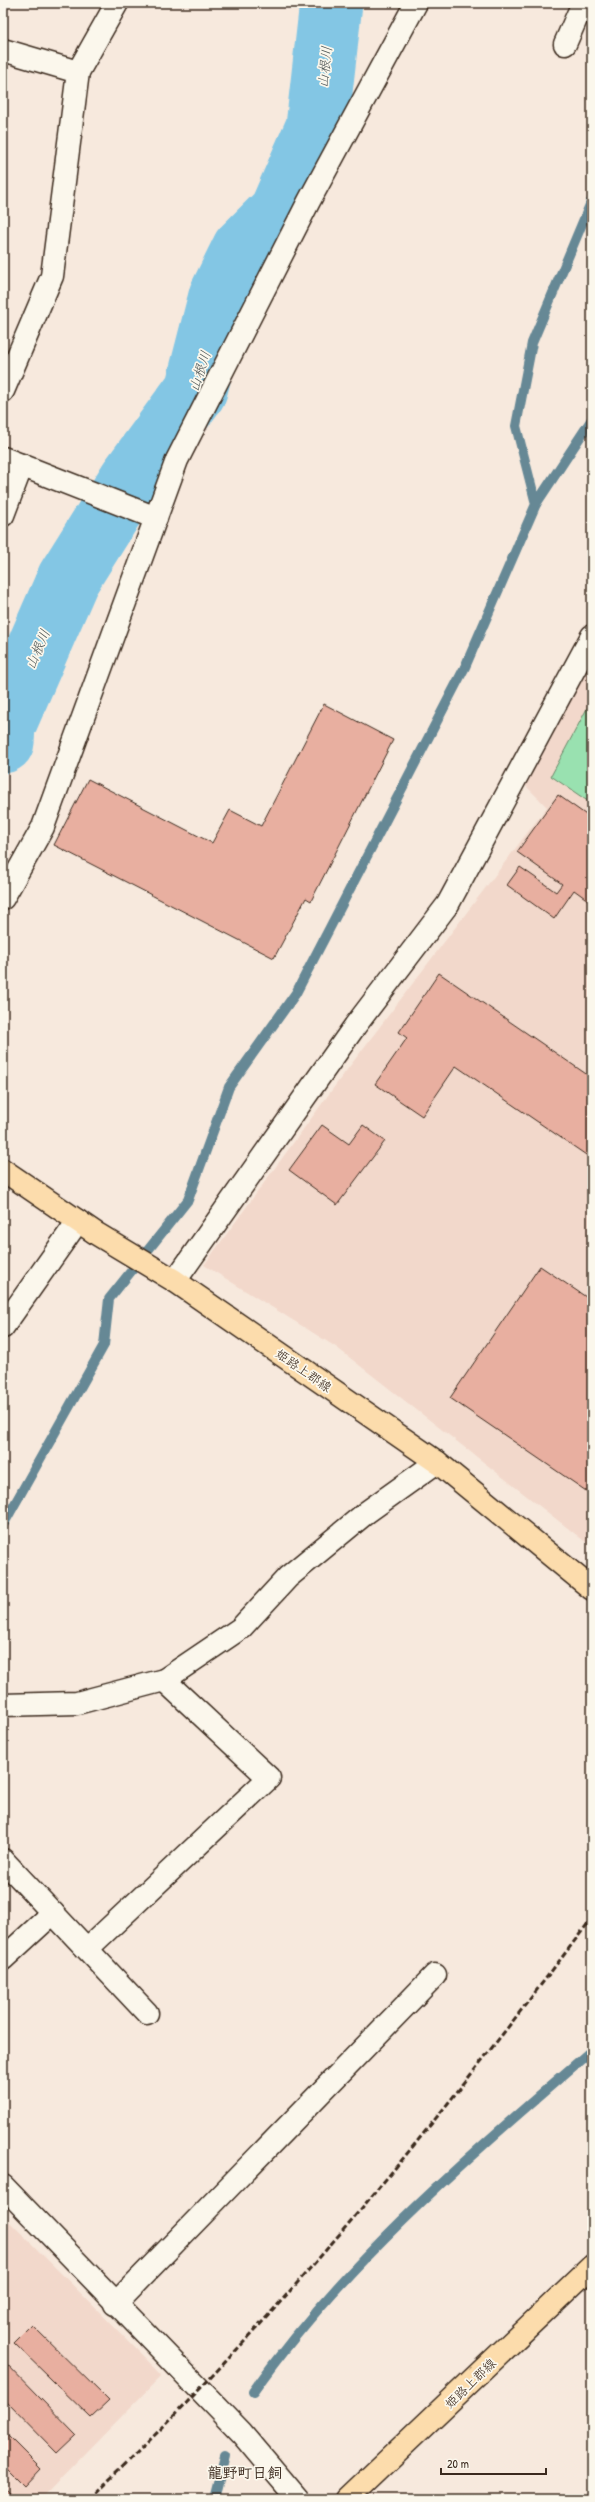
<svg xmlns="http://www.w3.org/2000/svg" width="595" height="2502" font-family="'Patrick Hand','Klee One',sans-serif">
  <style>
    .built { fill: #f2d8cb }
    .green { fill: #99e1b0; stroke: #6a8667 }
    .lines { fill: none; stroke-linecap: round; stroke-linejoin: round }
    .stream { stroke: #668895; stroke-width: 10 }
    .river { stroke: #83c6e4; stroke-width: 63 }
    .building { fill: #e8afa0; stroke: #3b2a1e }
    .street-casing { stroke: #3b2a1e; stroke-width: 25 }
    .primary-casing { stroke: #3b2a1e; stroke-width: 25 }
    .street { stroke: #fbf7ec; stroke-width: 22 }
    .primary { stroke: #fcdcac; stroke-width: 22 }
    .rail { stroke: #3b2a1e; stroke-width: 3; stroke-dasharray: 6 3; stroke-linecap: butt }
    .labels { text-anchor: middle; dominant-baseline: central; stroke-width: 3.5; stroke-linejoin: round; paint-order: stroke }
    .street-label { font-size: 13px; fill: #3b2a1e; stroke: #fbf7ec }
    .water-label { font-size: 14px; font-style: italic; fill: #515959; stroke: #fbf7ec }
    .quarter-label { font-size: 15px; font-weight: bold; fill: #3b2a1e; stroke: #fbf7ec }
  </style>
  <rect width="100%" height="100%" fill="#f7e9dd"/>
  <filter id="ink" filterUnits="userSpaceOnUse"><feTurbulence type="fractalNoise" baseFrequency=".025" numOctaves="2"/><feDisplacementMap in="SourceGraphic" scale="8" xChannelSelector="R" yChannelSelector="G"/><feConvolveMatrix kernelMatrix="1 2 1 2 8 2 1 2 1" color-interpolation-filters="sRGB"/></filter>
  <g filter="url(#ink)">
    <g class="built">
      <polygon points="592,663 592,1547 336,1347 204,1265 340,1079 547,807 522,782"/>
      <polygon points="3,2215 162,2375 41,2499 3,2499"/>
    </g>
    <polygon class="green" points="592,699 592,804 551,776"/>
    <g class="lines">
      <g class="stream">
        <polyline points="536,504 516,426 532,343 592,200"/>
        <polyline points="3,1525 104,1345 109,1299 188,1200 229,1087 296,993 465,667 536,504 592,419"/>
        <path d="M 253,2392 C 346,2260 471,2155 592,2050"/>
        <polyline points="214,2499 225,2456"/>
      </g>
      <polyline class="river" points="3,742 4,726 68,579 130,480 196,390 220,296 243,249 280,212 317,127 331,3"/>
    </g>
    <g class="building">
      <polygon points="324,704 393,740 311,901 306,898 274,958 54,845 88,779 212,843 230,810 261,826"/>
      <polygon points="558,795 592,819 592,903 574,890 554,919 507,885 520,867 556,892 562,884 517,852"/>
      <polygon points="439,973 592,1078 592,1159 456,1066 422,1116 375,1084 407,1038 399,1032"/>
      <polygon points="322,1125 349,1144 363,1125 385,1141 337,1205 289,1170"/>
      <polygon points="540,1266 592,1301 592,1495 450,1398"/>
      <polygon points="32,2325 109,2401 91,2418 14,2343"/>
      <polygon points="3,2360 76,2435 57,2453 3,2398"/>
      <polygon points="3,2431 41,2469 25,2486 3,2464"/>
      <polygon points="3,2487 15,2499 3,2499"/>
    </g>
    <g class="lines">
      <g class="street-casing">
        <g id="street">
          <polyline points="565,44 583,3"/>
          <polyline points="3,50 78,72"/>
          <polyline points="3,391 52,276 78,72 117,3"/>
          <polyline points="3,458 156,518"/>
          <polyline points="3,515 22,465"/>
          <polyline points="3,898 43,827 177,460 309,201 416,3"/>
          <polyline points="175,1281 355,1026 448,904 592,636"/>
          <polyline points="3,1327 78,1221"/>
          <polyline points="3,1705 77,1703 164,1680 241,1628 288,1577 367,1512 437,1462"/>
          <polyline points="3,1860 147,2013"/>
          <polyline points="87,1949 269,1778 164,1680"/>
          <polyline points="3,1959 53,1913"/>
          <polyline points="3,2186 242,2433 298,2499"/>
          <polyline points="115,2304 435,1975"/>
        </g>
      </g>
      <g class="primary-casing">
        <g id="primary">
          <polyline points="3,1170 97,1234 175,1281 437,1462 592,1589"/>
          <polyline points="347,2499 592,2266"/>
        </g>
      </g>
      <use href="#street" class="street"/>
      <use href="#primary" class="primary"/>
      <path class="rail" d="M 89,2499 C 276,2323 437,2122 592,1918"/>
    </g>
  </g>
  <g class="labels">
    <g class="street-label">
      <text transform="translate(304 1370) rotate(35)">姫路上郡線</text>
      <text transform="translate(470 2383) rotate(-44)">姫路上郡線</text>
    </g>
    <g class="water-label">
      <text transform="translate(324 67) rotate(-84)">山根川</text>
      <text transform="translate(199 371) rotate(-72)">山根川</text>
      <text transform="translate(37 649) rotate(-67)">山根川</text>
    </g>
    <g class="quarter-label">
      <text x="245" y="2472">龍野町日飼</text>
    </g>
  </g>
  <rect width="595" height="2502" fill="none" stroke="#fbf7ec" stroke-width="16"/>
  <rect x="8" y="8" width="579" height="2486" fill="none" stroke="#3b2a1e" stroke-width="1.5" filter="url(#ink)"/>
  <path d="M441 2468v6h105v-6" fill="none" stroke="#3b2a1e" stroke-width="2"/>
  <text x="447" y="2468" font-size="12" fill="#3b2a1e" stroke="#fbf7ec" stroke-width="3" paint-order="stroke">20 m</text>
</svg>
